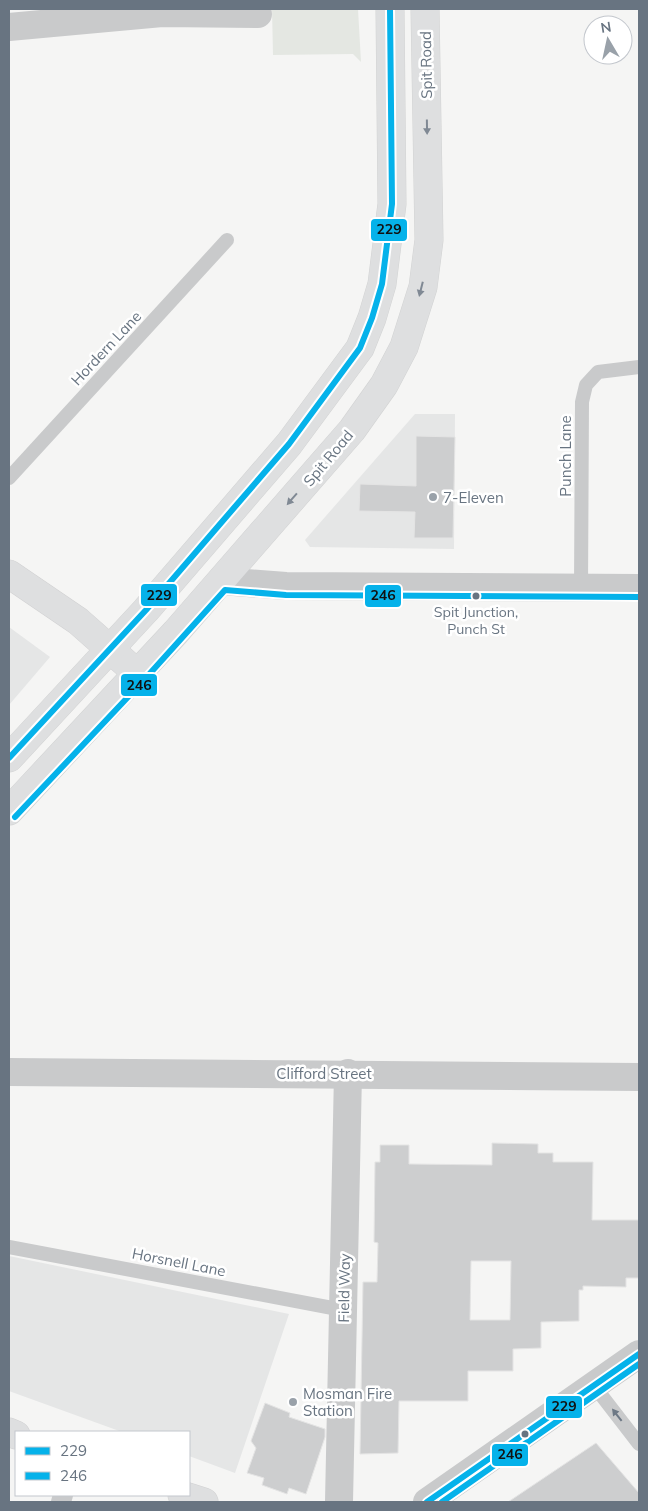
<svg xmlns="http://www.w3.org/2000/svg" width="648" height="1511" font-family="Mulish,sans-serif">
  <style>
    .built { fill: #e5e6e6 }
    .green { fill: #e4e7e2 }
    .building { fill: #cdcecf; stroke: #e4e4e4; fill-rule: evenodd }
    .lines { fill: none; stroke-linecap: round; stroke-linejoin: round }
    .secondary-casing { stroke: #d1d1d2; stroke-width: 29 }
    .trunk-casing { stroke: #d2d3d3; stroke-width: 29 }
    .service { stroke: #c9cacb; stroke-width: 14 }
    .pedestrian { stroke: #c9cacb; stroke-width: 20 }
    .minor { stroke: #c9cacb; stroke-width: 28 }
    .secondary { stroke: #dedfe0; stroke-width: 28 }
    .trunk { stroke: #dedfe0; stroke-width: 28 }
    .bus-1-casing { stroke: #fff; stroke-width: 10 }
    .bus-2-casing { stroke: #fff; stroke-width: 10 }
    .bus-1 { stroke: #05b2ea; stroke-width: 6 }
    .bus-2 { stroke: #05b2ea; stroke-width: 6 }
    .oneway { fill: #808994 }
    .oneway2 { fill: #6d7885 }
    .poi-dot { fill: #99a1a9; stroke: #fff; stroke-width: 2 }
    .bus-dot { fill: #687481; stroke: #fff; stroke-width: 2 }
    .labels { text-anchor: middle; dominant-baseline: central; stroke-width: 5; stroke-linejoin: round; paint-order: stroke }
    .bus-label { font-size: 14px; fill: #687481; stroke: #fff }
    .street-label { font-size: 15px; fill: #687481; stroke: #fff }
    .poi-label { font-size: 15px; fill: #687481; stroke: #fff; text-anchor: start }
    .line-badge { stroke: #fff; stroke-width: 2 }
    .pale-badge-label { font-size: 14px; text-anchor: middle; font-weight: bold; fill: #111 }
  </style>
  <rect width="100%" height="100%" fill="#f5f5f4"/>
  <g class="built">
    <polygon points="415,414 455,414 454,549 310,547 305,540"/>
    <polygon points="9,627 50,657 9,705"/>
    <polygon points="9,1256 289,1314 235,1473 189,1456 189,1432 122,1432 9,1391"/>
  </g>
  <polygon class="green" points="272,9 358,9 361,62 353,54 273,55"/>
  <g class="building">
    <polygon points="416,436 455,437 453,538 414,538 415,512 359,511 360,484 416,486"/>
    <path d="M 492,1143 L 538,1144 L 538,1153 L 553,1153 L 553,1162 L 593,1162 L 592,1220 L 639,1220 L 639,1278 L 626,1278 L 626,1287 L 583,1286 L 583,1290 L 579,1290 L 579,1321 L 541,1322 L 541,1348 L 513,1349 L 513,1371 L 468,1371 L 468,1401 L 399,1401 L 398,1453 L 360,1454 L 363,1282 L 377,1282 L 378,1243 L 374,1242 L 375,1162 L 380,1162 L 380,1145 L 409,1145 L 409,1164 L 492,1165 ZM 471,1261 L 511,1261 L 510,1320 L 470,1320 Z"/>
    <polygon points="265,1403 290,1413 289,1417 325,1429 325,1437 306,1494 289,1488 287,1494 262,1485 264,1478 247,1473 256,1448 251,1441"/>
    <polygon points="596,1443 639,1493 639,1502 508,1502"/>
  </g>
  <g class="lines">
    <g class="secondary-casing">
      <g id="secondary">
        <polyline points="9,574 78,621 138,674"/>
        <polyline points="9,1432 16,1435"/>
        <polyline points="182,1495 204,1502"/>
      </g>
    </g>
    <g class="trunk-casing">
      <g id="trunk">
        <polyline points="9,758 146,610 289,444 360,348 372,318 382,284 392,204 390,9"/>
        <polyline points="9,811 176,632 352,430 384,385 404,347 423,287 429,240 425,9"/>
      </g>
    </g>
    <g class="service">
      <polyline points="9,478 227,240"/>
      <polyline points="581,588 582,402 586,385 598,372 639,367"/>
      <polyline points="9,1247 343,1310"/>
      <polyline points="595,1387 639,1444"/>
    </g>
    <polyline class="pedestrian" points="61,1502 63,1495"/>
    <g class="minor">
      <polyline points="9,27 162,13 258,14"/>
      <polyline points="221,581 286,586 639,588"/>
      <polyline points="9,1072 639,1077"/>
      <polyline points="339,1502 348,1073"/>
      <polyline points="427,1502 639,1354"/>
    </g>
    <use href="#secondary" class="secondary"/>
    <use href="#trunk" class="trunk"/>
    <g class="bus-1-casing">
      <g id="bus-1">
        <polyline points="9,758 146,610 289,444 360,348 372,318 382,284 392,204 390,9"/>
        <polyline points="427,1502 639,1354"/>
      </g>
    </g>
    <g class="bus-2-casing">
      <g id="bus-2">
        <polyline points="15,817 144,680 225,590 286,595 639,597"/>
        <polyline points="442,1502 639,1364"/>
      </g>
    </g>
    <use href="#bus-1" class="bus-1"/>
    <use href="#bus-2" class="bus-2"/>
  </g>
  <defs><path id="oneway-solid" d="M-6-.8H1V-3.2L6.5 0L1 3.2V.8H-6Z" transform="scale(1.25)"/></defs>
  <g class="oneway">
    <use href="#oneway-solid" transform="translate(427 127) rotate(89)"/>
    <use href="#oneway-solid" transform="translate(421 289) rotate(104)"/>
    <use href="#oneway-solid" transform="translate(292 499) rotate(131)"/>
  </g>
  <use class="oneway2" href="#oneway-solid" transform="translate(617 1415) rotate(-128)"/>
  <g class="poi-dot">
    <circle cx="433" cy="497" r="5"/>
    <circle cx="293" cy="1402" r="5"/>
  </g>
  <g class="bus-dot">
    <circle cx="476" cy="596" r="4.5"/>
    <circle cx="525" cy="1434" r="4.5"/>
  </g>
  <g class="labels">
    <g class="bus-label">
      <text x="476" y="612">Spit Junction,<tspan x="476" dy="17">Punch St</tspan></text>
    </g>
    <g class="street-label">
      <text transform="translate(426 65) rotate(-91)">Spit Road</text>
      <text transform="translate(106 348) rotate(-47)">Hordern Lane</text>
      <text transform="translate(565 456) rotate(-90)">Punch Lane</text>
      <text transform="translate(328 458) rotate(-50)">Spit Road</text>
      <text x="324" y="1073">Clifford Street</text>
      <text transform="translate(179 1262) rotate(11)">Horsnell Lane</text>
      <text transform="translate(344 1288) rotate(-89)">Field Way</text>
    </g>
    <g class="poi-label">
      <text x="443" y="497">7-Eleven</text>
      <text x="303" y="1393">Mosman Fire<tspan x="303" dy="17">Station</tspan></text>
    </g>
  </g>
  <g class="line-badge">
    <rect x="370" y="218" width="38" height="24" rx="5" fill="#05b2ea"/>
    <rect x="140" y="583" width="38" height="24" rx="5" fill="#05b2ea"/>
    <rect x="364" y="584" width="38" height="24" rx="5" fill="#05b2ea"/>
    <rect x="120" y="673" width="38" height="24" rx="5" fill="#05b2ea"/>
    <rect x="545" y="1395" width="38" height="24" rx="5" fill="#05b2ea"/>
    <rect x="491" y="1443" width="38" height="24" rx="5" fill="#05b2ea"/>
  </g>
  <g class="pale-badge-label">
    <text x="389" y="234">229</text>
    <text x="159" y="600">229</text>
    <text x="383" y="600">246</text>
    <text x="139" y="690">246</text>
    <text x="564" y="1411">229</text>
    <text x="510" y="1459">246</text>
  </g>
  <rect width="648" height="1511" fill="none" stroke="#687481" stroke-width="20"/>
  <rect x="15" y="1431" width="175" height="65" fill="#ffffff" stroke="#c3c7cd"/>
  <rect x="25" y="1447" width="25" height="8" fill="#05b2ea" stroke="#c3c7cd"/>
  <text x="60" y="1456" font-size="15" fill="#687481">229</text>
  <rect x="25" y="1472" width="25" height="8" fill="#05b2ea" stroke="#c3c7cd"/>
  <text x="60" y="1481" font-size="15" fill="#687481">246</text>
  <g transform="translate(608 40) rotate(351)"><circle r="24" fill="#ffffff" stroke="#c3c7cd"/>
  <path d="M0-4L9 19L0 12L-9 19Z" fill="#99a1a9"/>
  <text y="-8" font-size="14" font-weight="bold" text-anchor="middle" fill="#687481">N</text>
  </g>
</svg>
